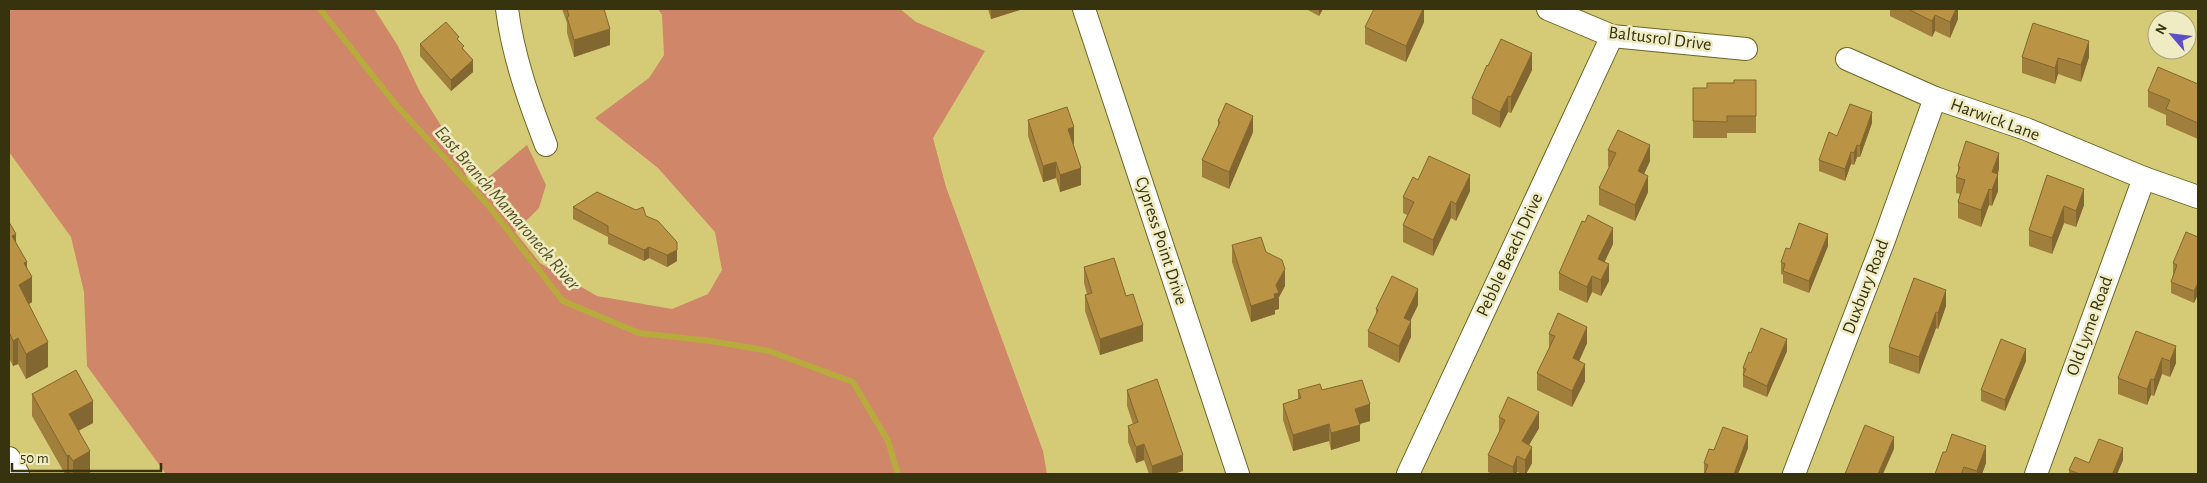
<svg xmlns="http://www.w3.org/2000/svg" width="2207" height="483" font-family="'Alegreya Sans',sans-serif">
  <style>
    .green { fill: #d08668 }
    .lines { fill: none; stroke-linecap: round; stroke-linejoin: round }
    .stream { stroke: #b7ab3d; stroke-width: 6 }
    .street-casing { stroke: #6d6524; stroke-width: 24 }
    .street { stroke: #fff; stroke-width: 22 }
    .wall { fill: #a07e3b }
    .shaded-wall { fill: #826730 }
    .building { fill: #ba9345; stroke: #826730 }
    .labels { text-anchor: middle; dominant-baseline: central; stroke-width: 5; stroke-linejoin: round; paint-order: stroke }
    .street-label { font-size: 18px; fill: #37330f; stroke: #efebc2 }
    .water-label { font-size: 19px; font-style: italic; fill: #565125; stroke: #efebc2 }
  </style>
  <rect width="100%" height="100%" fill="#d5cb77"/>
  <polygon class="green" points="9,9 375,10 398,46 420,92 450,140 473,190 527,145 546,185 539,208 515,232 540,263 597,296 672,309 708,294 722,270 715,232 658,168 595,118 649,78 664,55 662,15 658,9 900,9 916,22 985,51 933,138 946,187 1043,451 1047,474 166,474 87,366 84,292 71,237 9,152"/>
  <g class="lines">
    <polyline class="stream" points="320,9 397,106 488,205 563,301 639,333 711,341 769,351 853,382 888,441 898,474"/>
    <g class="street-casing">
      <g id="street">
        <path d="M 507,9 C 513,56 529,101 546,145"/>
        <polyline points="1084,9 1238,474"/>
        <polyline points="1548,9 1612,36 1746,49"/>
        <polyline points="1847,59 1935,98 2026,129 2144,178 2198,197"/>
        <polyline points="9,458 18,474"/>
        <polyline points="1408,474 1612,36"/>
        <polyline points="1794,474 1884,240 1935,98"/>
        <polyline points="2036,474 2144,178"/>
      </g>
    </g>
    <use href="#street" class="street"/>
  </g>
  <g class="wall">
    <polygon points="562,9 604,9 610,45 574,57 567,33 567,23"/>
    <polygon points="988,9 1023,9 991,19"/>
    <polygon points="1306,9 1323,9 1319,16"/>
    <polygon points="1424,9 1424,22 1406,62 1365,44 1365,27"/>
    <polygon points="1890,9 1958,9 1958,19 1950,38 1935,31 1932,37 1890,16"/>
    <polygon points="459,41 464,50 473,72 451,91 420,56 420,44"/>
    <polygon points="2022,57 2089,57 2081,82 2058,74 2055,84 2022,73"/>
    <polygon points="1488,66 1532,70 1511,113 1508,112 1500,128 1472,114 1472,98"/>
    <polygon points="1756,80 1756,133 1727,133 1727,138 1693,138 1693,88 1707,88"/>
    <polygon points="2198,84 2198,139 2166,125 2166,115 2148,107 2148,91"/>
    <polygon points="1028,120 1074,144 1073,144 1081,185 1060,192 1056,178 1043,182 1028,136"/>
    <polygon points="1218,121 1253,132 1229,189 1202,177 1202,160 1218,127"/>
    <polygon points="1872,123 1860,157 1857,157 1854,165 1851,164 1845,181 1819,171 1819,160 1837,136"/>
    <polygon points="1608,150 1650,161 1644,174 1648,192 1635,221 1599,205 1599,188 1609,167 1608,166"/>
    <polygon points="1958,166 1999,169 1998,174 1998,191 1992,206 1989,205 1981,227 1958,218 1958,202 1960,194 1956,193 1956,177 1958,173"/>
    <polygon points="2047,175 2084,205 2076,227 2064,223 2052,254 2029,246 2029,230"/>
    <polygon points="1418,180 1470,191 1456,221 1451,218 1433,256 1403,242 1403,225 1407,215 1403,213 1403,197"/>
    <polygon points="573,207 646,216 677,242 677,261 667,267 649,258 644,261 608,244 608,237 573,219"/>
    <polygon points="9,222 16,242 27,267 32,302 29,304 48,367 26,379 18,364 13,366 9,358"/>
    <polygon points="2198,237 2198,295 2198,294 2194,303 2171,293 2171,282 2173,275 2173,263"/>
    <polygon points="1613,244 1604,262 1609,281 1601,296 1592,292 1587,303 1559,290 1559,273"/>
    <polygon points="1232,245 1266,252 1285,286 1279,297 1279,309 1275,310 1275,314 1251,322 1232,262"/>
    <polygon points="1828,246 1809,293 1783,283 1783,275 1781,274 1781,262 1790,249"/>
    <polygon points="1084,267 1126,296 1143,341 1100,355 1085,311 1085,295 1087,294 1084,283"/>
    <polygon points="1914,278 1946,306 1938,329 1936,328 1919,374 1889,363 1889,347"/>
    <polygon points="1418,305 1410,321 1411,337 1399,363 1368,347 1368,331 1376,315 1376,309"/>
    <polygon points="2136,331 2176,363 2170,377 2162,374 2154,396 2151,395 2147,405 2118,394 2118,378"/>
    <polygon points="1549,334 1587,343 1579,361 1585,381 1572,407 1537,390 1537,373 1549,349"/>
    <polygon points="1787,351 1767,397 1743,387 1743,368"/>
    <polygon points="2026,361 2005,411 1981,401 1981,390"/>
    <polygon points="1127,390 1183,471 1173,474 1149,474 1144,460 1136,463 1128,442 1128,426 1133,424 1127,406"/>
    <polygon points="1298,390 1322,390 1370,421 1360,424 1360,441 1331,450 1329,441 1293,451 1283,420 1283,404 1298,399"/>
    <polygon points="32,394 93,423 79,430 90,473 88,474 65,474 32,416"/>
    <polygon points="1499,417 1539,428 1529,445 1532,463 1526,474 1522,474 1517,472 1517,474 1493,474 1488,472 1488,455 1499,432"/>
    <polygon points="1748,448 1738,474 1704,474 1704,463 1714,450"/>
    <polygon points="1943,452 1986,463 1982,474 1935,474"/>
    <polygon points="2123,460 2117,474 2069,474 2069,470 2089,463"/>
  </g>
  <g class="shaded-wall">
    <polygon points="991,9 1023,9 991,19"/>
    <polygon points="1319,9 1323,9 1319,16"/>
    <polygon points="1423,9 1424,9 1424,22 1406,62 1406,46"/>
    <polygon points="1956,9 1958,9 1958,19 1950,38 1950,22"/>
    <polygon points="1935,15 1935,31 1932,37 1932,21"/>
    <polygon points="610,29 610,45 574,57 574,40"/>
    <polygon points="2089,41 2089,57 2081,82 2081,65"/>
    <polygon points="1532,53 1532,70 1511,113 1511,97"/>
    <polygon points="2058,58 2058,74 2055,84 2055,68"/>
    <polygon points="473,60 473,72 451,91 451,80"/>
    <polygon points="1508,96 1508,112 1500,128 1500,112"/>
    <polygon points="1872,112 1872,123 1860,157 1860,146"/>
    <polygon points="1253,116 1253,132 1229,189 1229,172"/>
    <polygon points="1074,127 1074,144 1068,146 1068,129"/>
    <polygon points="1650,145 1650,161 1638,187 1638,171"/>
    <polygon points="1857,145 1857,157 1854,165 1854,153"/>
    <polygon points="1851,152 1851,164 1845,181 1845,169"/>
    <polygon points="1999,153 1999,169 1992,189 1992,172"/>
    <polygon points="1056,162 1056,178 1043,182 1043,166"/>
    <polygon points="1081,168 1081,185 1060,192 1060,175"/>
    <polygon points="1998,174 1998,191 1992,206 1992,190"/>
    <polygon points="1470,175 1470,191 1456,221 1456,204"/>
    <polygon points="1648,176 1648,192 1635,221 1635,205"/>
    <polygon points="1989,189 1989,205 1981,227 1981,210"/>
    <polygon points="2084,189 2084,205 2076,227 2076,211"/>
    <polygon points="1451,201 1451,218 1433,256 1433,240"/>
    <polygon points="2064,206 2064,223 2052,254 2052,238"/>
    <polygon points="1613,228 1613,244 1598,276 1598,259"/>
    <polygon points="16,234 16,260 12,236"/>
    <polygon points="1828,234 1828,246 1809,293 1809,281"/>
    <polygon points="649,247 649,258 644,261 644,250"/>
    <polygon points="677,250 677,261 667,267 667,255"/>
    <polygon points="27,262 27,280 32,277 32,302 19,310 19,285 24,263"/>
    <polygon points="1609,264 1609,281 1601,296 1601,280"/>
    <polygon points="1285,269 1285,286 1279,297 1279,309 1275,310 1275,314 1251,322 1251,306 1276,285"/>
    <polygon points="1592,276 1592,292 1587,303 1587,287"/>
    <polygon points="2198,283 2198,294 2194,303 2194,291"/>
    <polygon points="1418,289 1418,305 1404,334 1404,318"/>
    <polygon points="1946,290 1946,306 1938,329 1938,313"/>
    <polygon points="1936,312 1936,328 1919,374 1919,357"/>
    <polygon points="1411,321 1411,337 1399,363 1399,346"/>
    <polygon points="1143,325 1143,341 1100,355 1100,339"/>
    <polygon points="1587,327 1587,343 1573,375 1573,358"/>
    <polygon points="18,338 18,364 13,366 13,341"/>
    <polygon points="1787,339 1787,351 1767,397 1767,386"/>
    <polygon points="48,342 48,367 26,379 26,354"/>
    <polygon points="2176,346 2176,363 2170,377 2170,361"/>
    <polygon points="2026,349 2026,361 2005,411 2005,400"/>
    <polygon points="2162,358 2162,374 2154,396 2154,380"/>
    <polygon points="1585,364 1585,381 1572,407 1572,391"/>
    <polygon points="2151,379 2151,395 2147,405 2147,389"/>
    <polygon points="93,401 93,423 69,436 69,414"/>
    <polygon points="1370,404 1370,421 1355,425 1355,409"/>
    <polygon points="1539,412 1539,428 1522,457 1522,441"/>
    <polygon points="1329,424 1329,441 1293,451 1293,435"/>
    <polygon points="1360,425 1360,441 1331,450 1331,433"/>
    <polygon points="1748,436 1748,448 1738,474 1734,474"/>
    <polygon points="1894,437 1894,449 1883,474 1878,474"/>
    <polygon points="1144,444 1144,460 1136,463 1136,447"/>
    <polygon points="1986,446 1986,463 1982,474 1977,474 1977,471"/>
    <polygon points="1532,447 1532,463 1526,474 1525,474 1525,460"/>
    <polygon points="2123,448 2123,460 2117,474 2113,474"/>
    <polygon points="90,451 90,473 88,474 73,474 73,461"/>
    <polygon points="69,455 69,474 67,474 67,456"/>
    <polygon points="1183,455 1183,471 1173,474 1152,474 1152,466"/>
    <polygon points="1517,456 1517,474 1513,474 1513,467"/>
  </g>
  <g class="building">
    <polygon points="567,9 604,9 610,29 574,40 567,17 569,16"/>
    <polygon points="1374,9 1423,9 1406,46 1365,27"/>
    <polygon points="1908,9 1956,9 1950,22 1935,15 1932,21"/>
    <polygon points="446,22 459,37 457,39 464,46 462,48 473,60 451,80 420,44"/>
    <polygon points="2033,23 2089,41 2081,65 2058,58 2055,68 2022,57"/>
    <polygon points="1501,39 1532,53 1511,97 1508,96 1500,112 1472,98 1487,65 1488,66"/>
    <polygon points="2158,67 2198,84 2198,123 2166,109 2170,100 2148,91"/>
    <polygon points="1734,80 1756,80 1756,116 1727,116 1727,122 1693,121 1693,88 1707,88 1707,83 1734,83"/>
    <polygon points="1226,103 1253,116 1229,172 1202,160 1220,122 1218,121"/>
    <polygon points="1850,104 1872,112 1860,146 1857,145 1854,153 1851,152 1845,169 1819,160 1829,132 1837,136"/>
    <polygon points="1067,107 1074,127 1068,129 1081,168 1060,175 1056,162 1043,166 1028,120"/>
    <polygon points="1618,130 1650,145 1638,171 1648,176 1635,205 1599,188 1616,153 1608,150"/>
    <polygon points="1966,141 1999,153 1992,172 1998,174 1992,190 1989,189 1981,210 1958,202 1965,180 1956,177 1960,167 1958,166"/>
    <polygon points="1429,156 1470,175 1456,204 1451,201 1433,240 1403,225 1414,202 1403,197 1413,177 1418,180"/>
    <polygon points="2047,175 2084,189 2076,211 2064,206 2052,238 2029,230"/>
    <polygon points="597,192 636,210 643,207 646,216 658,221 677,242 677,250 667,255 649,247 644,250 608,233 608,226 573,207"/>
    <polygon points="1588,215 1613,228 1598,259 1609,264 1601,280 1592,276 1587,287 1559,273 1582,221 1585,222"/>
    <polygon points="9,222 16,234 12,236 27,262 24,263 32,277 19,285 48,342 26,354 18,338 13,341 9,332"/>
    <polygon points="1799,223 1828,234 1809,281 1783,271 1785,264 1781,262 1786,248 1790,249"/>
    <polygon points="2186,232 2198,237 2198,283 2194,291 2171,282 2177,265 2173,263"/>
    <polygon points="1261,237 1266,252 1282,260 1285,269 1276,285 1279,293 1274,294 1275,298 1251,306 1232,245"/>
    <polygon points="1114,258 1126,296 1133,294 1143,325 1100,339 1085,295 1092,293 1084,267"/>
    <polygon points="1392,276 1418,289 1404,318 1411,321 1399,346 1368,331 1378,310 1376,309"/>
    <polygon points="1914,278 1946,290 1938,313 1936,312 1919,357 1889,347"/>
    <polygon points="1558,313 1587,327 1573,358 1585,364 1572,391 1537,373 1555,336 1549,334"/>
    <polygon points="1761,328 1787,339 1767,386 1743,375 1746,369 1743,368 1749,352 1751,353"/>
    <polygon points="2136,331 2176,346 2170,361 2162,358 2154,380 2151,379 2147,389 2118,378"/>
    <polygon points="2001,339 2026,349 2005,400 1981,390"/>
    <polygon points="76,370 93,401 69,414 90,451 73,461 69,455 67,456 32,394"/>
    <polygon points="1157,379 1183,455 1152,466 1144,444 1136,447 1128,426 1138,422 1127,390"/>
    <polygon points="1362,380 1370,404 1355,409 1360,425 1331,433 1329,424 1293,435 1283,404 1301,398 1298,390 1320,384 1322,390"/>
    <polygon points="1508,397 1539,412 1522,441 1532,447 1525,460 1517,456 1513,467 1488,455 1505,420 1499,417"/>
    <polygon points="1865,425 1894,437 1878,474 1845,474"/>
    <polygon points="1723,427 1748,436 1734,474 1709,474 1705,473 1708,465 1704,463 1709,449 1714,450"/>
    <polygon points="1952,434 1986,446 1977,471 1964,467 1961,474 1935,474 1943,452 1946,452"/>
    <polygon points="2099,439 2123,448 2113,473 2116,474 2080,474 2069,470 2075,457 2089,463"/>
  </g>
  <g class="labels">
    <g class="street-label">
      <text transform="translate(1660 39) rotate(7)">Baltusrol Drive</text>
      <text transform="translate(1995 120) rotate(20)">Harwick Lane</text>
      <text transform="translate(1161 241) rotate(72)">Cypress Point Drive</text>
      <text transform="translate(1510 255) rotate(-65)">Pebble Beach Drive</text>
      <text transform="translate(1866 287) rotate(-69)">Duxbury Road</text>
      <text transform="translate(2090 326) rotate(-70)">Old Lyme Road</text>
    </g>
    <g class="water-label">
      <text transform="translate(507 208) rotate(49)">East Branch Mamaroneck River</text>
    </g>
  </g>
  <rect width="2207" height="483" fill="none" stroke="#37330f" stroke-width="20"/>
  <g transform="translate(2172 35) rotate(298)"><circle r="24" fill="#efebc2" stroke="#a5a17a"/>
  <path d="M0-4L9 19L0 12L-9 19Z" fill="#5c4fc7"/>
  <text y="-8" font-size="14" font-weight="bold" text-anchor="middle" fill="#37330f">N</text>
  </g>
  <path d="M12 463v8h149v-8" fill="none" stroke="#37330f" stroke-width="2.5"/>
  <text x="20" y="463" font-size="15" fill="#37330f" stroke="#efebc2" stroke-width="4" paint-order="stroke">50 m</text>
</svg>
